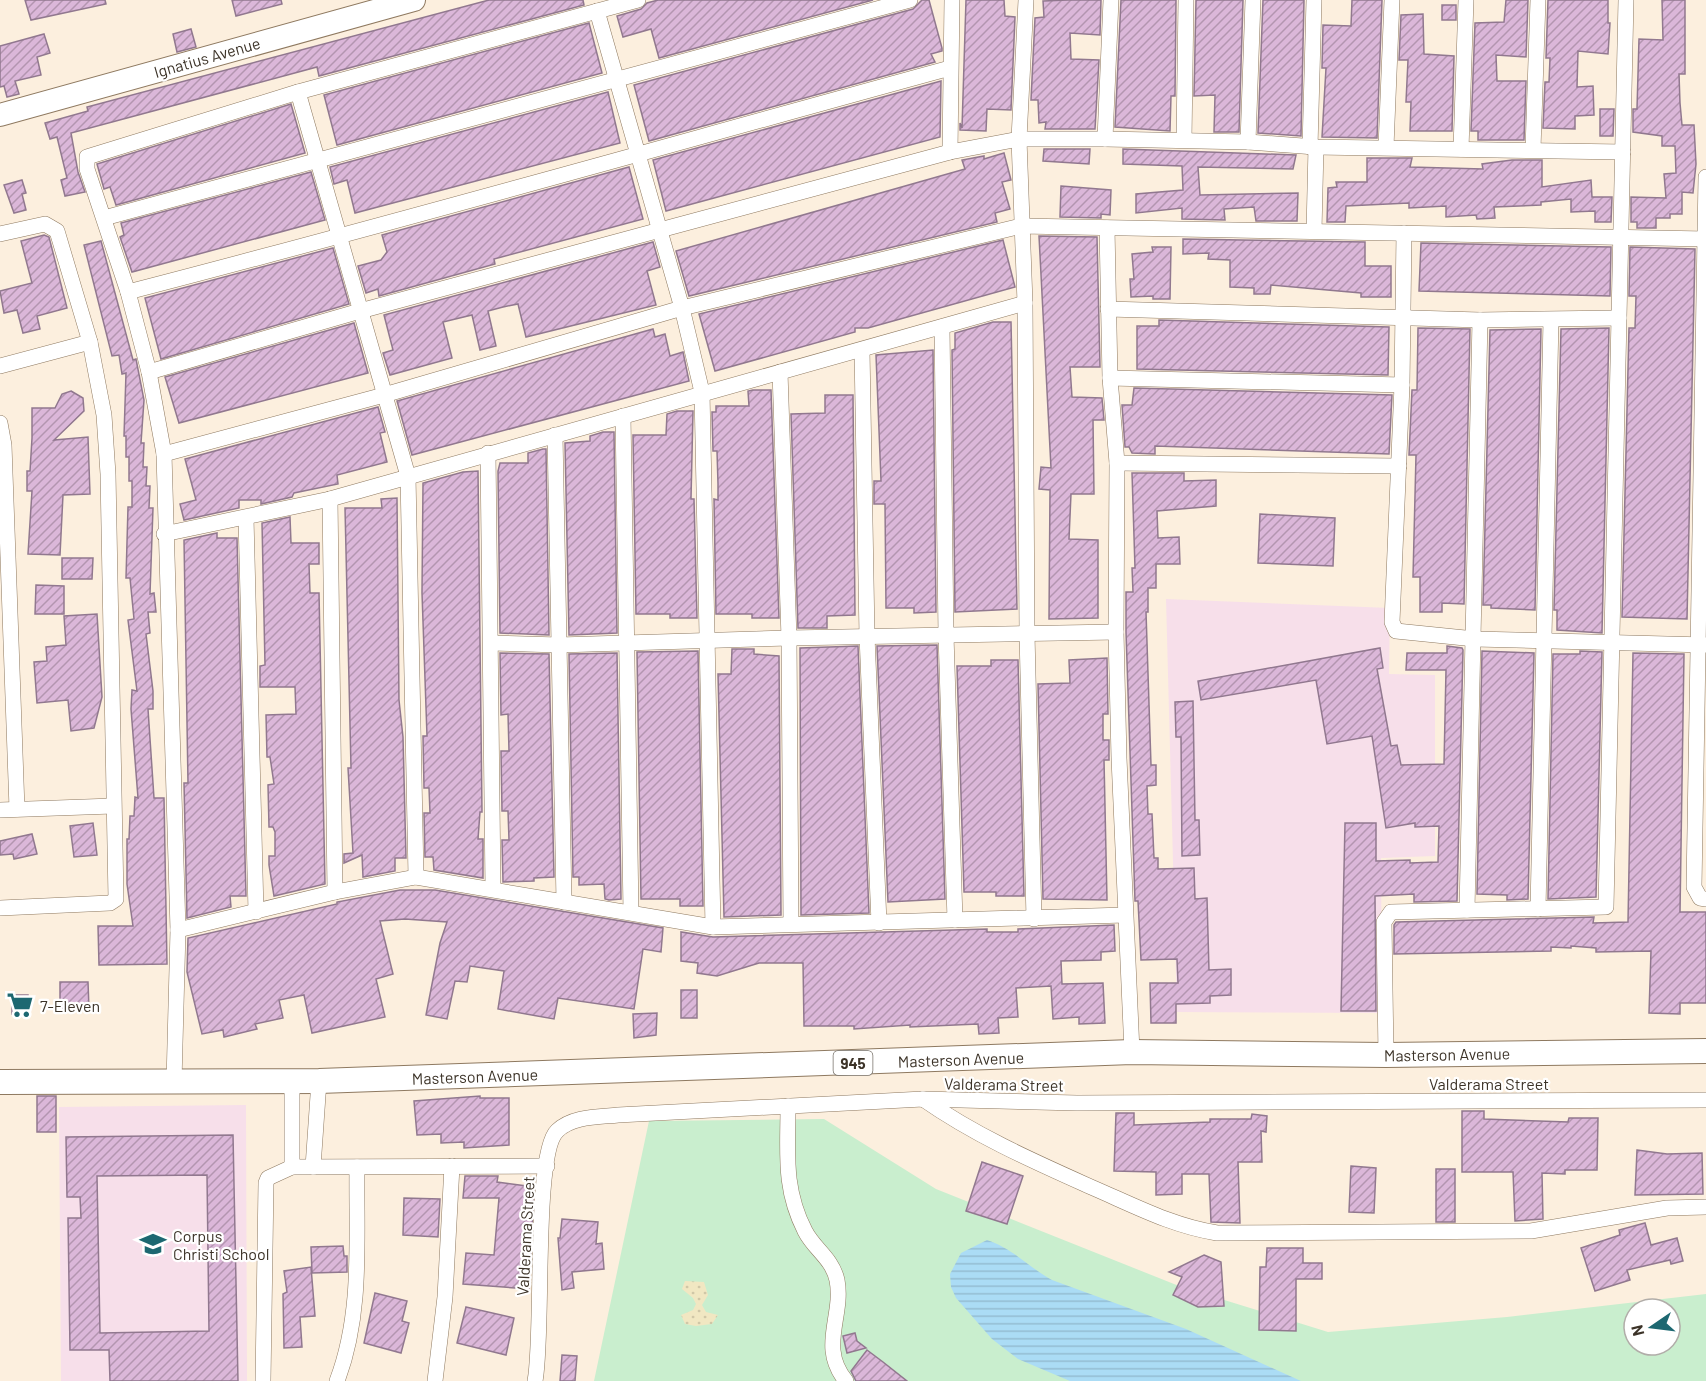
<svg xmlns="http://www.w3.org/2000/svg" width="1706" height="1381" font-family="Barlow,sans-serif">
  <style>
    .education { fill: #f7dfea }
    .green { fill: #c9eece; fill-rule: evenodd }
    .sand { fill: url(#sand-dots) }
    .water { fill: url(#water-rules) }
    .building { fill: url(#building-hatch); stroke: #91788f; stroke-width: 1.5; fill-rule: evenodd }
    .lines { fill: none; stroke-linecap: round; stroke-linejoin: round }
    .street-casing { stroke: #8e7960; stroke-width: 16 }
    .secondary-casing { stroke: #8e7960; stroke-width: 24 }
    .primary-casing { stroke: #8e7960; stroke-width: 26 }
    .street { stroke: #fff; stroke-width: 15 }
    .secondary { stroke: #fff; stroke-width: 22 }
    .primary { stroke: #fff; stroke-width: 24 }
    .labels { text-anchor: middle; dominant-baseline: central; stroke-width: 4.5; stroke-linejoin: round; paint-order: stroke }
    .shield { fill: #fff; stroke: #767068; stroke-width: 1.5 }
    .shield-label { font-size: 15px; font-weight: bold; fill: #3c3328 }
    .street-label { font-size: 16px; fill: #3c3328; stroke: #fff }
    .poi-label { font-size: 16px; fill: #3c3328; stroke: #fff; text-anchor: start }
  </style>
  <defs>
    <pattern id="sand-dots" width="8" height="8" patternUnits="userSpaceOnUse" patternTransform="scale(1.5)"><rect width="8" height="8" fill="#f1e7c2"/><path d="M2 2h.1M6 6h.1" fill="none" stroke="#d0c7a7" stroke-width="1.8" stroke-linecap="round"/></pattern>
    <pattern id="water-rules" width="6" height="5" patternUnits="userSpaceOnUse" patternTransform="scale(1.5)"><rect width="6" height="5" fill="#abdcf5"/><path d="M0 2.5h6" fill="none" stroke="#94bdd2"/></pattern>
    <pattern id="building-hatch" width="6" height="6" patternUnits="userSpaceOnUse" patternTransform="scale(1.5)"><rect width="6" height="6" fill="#dbb7d9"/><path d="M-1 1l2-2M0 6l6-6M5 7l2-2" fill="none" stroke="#b395b0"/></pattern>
  </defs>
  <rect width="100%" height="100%" fill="#fcefde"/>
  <g class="education">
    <polygon points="1166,599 1390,608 1389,674 1435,675 1435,856 1381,858 1382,1013 1177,1012"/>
    <polygon points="246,1105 247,1381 61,1381 59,1107"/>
  </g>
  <path class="green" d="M 824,1119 L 936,1189 L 1179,1286 L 1328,1332 L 1507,1317 L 1706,1294 L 1706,1381 L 594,1381 L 649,1121 ZM 1634,1309 L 1670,1309 L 1670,1345 L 1634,1345 Z"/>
  <polygon class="sand" points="685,1281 704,1282 708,1295 702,1305 706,1312 718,1315 712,1324 696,1326 685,1324 681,1315 693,1310 696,1304 693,1298 682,1289"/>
  <path class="water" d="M 987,1240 C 1012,1248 1030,1268 1052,1280 L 1186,1329 L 1301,1381 L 1070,1381 L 1018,1359 L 992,1339 L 956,1298 L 951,1287 L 950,1274 L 961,1253 Z"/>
  <g class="building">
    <polygon points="25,0 105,0 106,4 31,20"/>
    <polygon points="232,0 281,0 282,4 236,16"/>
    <polygon points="489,0 583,0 584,5 319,76 317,67 71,133 78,172 85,192 65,196 61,180 67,178 57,137 50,139 45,123 88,111 87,107"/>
    <polygon points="658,0 873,0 659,58 651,29 623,37 617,16 641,9 647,3"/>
    <polygon points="922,0 929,0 942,48 942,51 931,54 935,62 649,141 634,85 913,9"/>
    <polygon points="966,0 1004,0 1005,16 1015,17 1011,110 987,109 986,131 960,130 960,123 962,128"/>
    <polygon points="1068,0 1101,0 1100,35 1070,33 1071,59 1099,60 1095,129 1045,129 1046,122 1039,123 1038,100 1031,100 1035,18 1044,17 1043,1"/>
    <polygon points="1121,0 1176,0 1175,96 1171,96 1170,131 1115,127"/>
    <polygon points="1196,0 1243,0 1239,132 1214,132 1215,95 1194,96"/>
    <polygon points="1263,0 1304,0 1301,136 1258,133"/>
    <polygon points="1352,0 1382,0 1377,138 1322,137 1326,68 1322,68 1323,25 1351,26"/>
    <polygon points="1506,0 1528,0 1526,57 1496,55 1497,81 1526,81 1524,140 1478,140 1478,131 1471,131 1475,23 1504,22"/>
    <polygon points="1548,0 1608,0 1608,23 1610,23 1608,54 1578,51 1577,87 1593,86 1594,115 1575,116 1575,129 1543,128 1545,82 1549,82 1550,58 1546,58"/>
    <polygon points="1662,0 1685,0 1685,74 1679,74 1680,103 1682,125 1694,125 1696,164 1693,193 1682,192 1682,214 1670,214 1670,218 1656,218 1656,228 1637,228 1637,222 1631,222 1631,197 1666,198 1664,174 1676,173 1675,146 1662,146 1662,136 1633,132 1633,109 1637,109 1639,39 1663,40"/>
    <rect x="1442" y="5" width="14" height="15"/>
    <polygon points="1423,14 1424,54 1454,56 1452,131 1410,131 1411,102 1406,102 1408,60 1399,60 1401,15"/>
    <polygon points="589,23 602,73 337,145 324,95"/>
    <polygon points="191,29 196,47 177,52 173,34"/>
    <polygon points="44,34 50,53 37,57 41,75 15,81 19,94 7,97 4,86 0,87 0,46"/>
    <polygon points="941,81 940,137 666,211 653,160"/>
    <polygon points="608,92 620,143 355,213 347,180 334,184 330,167"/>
    <polygon points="291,104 305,153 116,205 110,187 104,189 97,164"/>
    <polygon points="1600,109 1614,109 1613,136 1600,136"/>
    <polygon points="1044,149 1090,149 1089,164 1043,161"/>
    <polygon points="1123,149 1296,155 1293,169 1198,167 1200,195 1298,193 1297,221 1256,221 1254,207 1224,209 1225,220 1182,219 1182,208 1136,213 1136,194 1183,190 1182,166 1123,164"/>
    <polygon points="1004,153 1011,180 1002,182 1010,209 995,213 997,222 689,296 676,251 965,169 962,160 984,156 984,159"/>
    <polygon points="1367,158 1412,158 1410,167 1483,169 1482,164 1512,160 1542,160 1542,187 1591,180 1592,197 1612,197 1611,222 1595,222 1595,211 1571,212 1571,199 1541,202 1541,205 1494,207 1495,218 1477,219 1476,215 1446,217 1446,206 1409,208 1409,203 1346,206 1345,222 1327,222 1328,188 1337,187 1336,182 1367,182"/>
    <polygon points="629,167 643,219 494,259 495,264 379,296 378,289 366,293 358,266 381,260 387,252 382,235"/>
    <polygon points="311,172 325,220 132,272 120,237 124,235 121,223"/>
    <polygon points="22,180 26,193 22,194 26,210 14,213 4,185"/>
    <polygon points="1061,186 1111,190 1110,215 1101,214 1101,218 1060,217"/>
    <polygon points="44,235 49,237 67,308 37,316 40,329 23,333 17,310 4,313 0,291 32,283 21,241"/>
    <polygon points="1039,236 1097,237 1100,367 1070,367 1072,397 1102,398 1104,420 1093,420 1094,494 1071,494 1069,539 1098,540 1098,618 1049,619 1050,490 1039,489 1041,467 1051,468"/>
    <polygon points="1183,239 1365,242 1365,266 1391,266 1391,297 1361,297 1361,293 1271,285 1270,294 1254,294 1254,288 1230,287 1230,260 1208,259 1209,253 1183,254"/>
    <polygon points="1003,240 1015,287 868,328 855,328 855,332 715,371 699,314"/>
    <polygon points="101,241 133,360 136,359 144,400 141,443 144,443 143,467 147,467 146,486 150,486 149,508 153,508 150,594 154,593 156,612 148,612 150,633 146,634 153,691 153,709 148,709 154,798 164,798 167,964 99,965 98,926 133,926 127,884 127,839 129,839 130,816 134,816 135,797 138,798 131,709 132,690 137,691 128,620 134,619 130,578 126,578 128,507 132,507 132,481 129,481 129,457 126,457 126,436 124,436 126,373 122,374 119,355 112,356 84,245"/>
    <polygon points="653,242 660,267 647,271 656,305 526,337 518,304 503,307 488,311 496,346 480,350 472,315 443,322 452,358 390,375 383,353 393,350 384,315"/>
    <polygon points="1421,243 1611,247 1610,296 1419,291"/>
    <polygon points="1152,247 1171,247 1170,299 1153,299 1153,296 1131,297 1130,279 1134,279 1132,254 1153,252"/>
    <polygon points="1630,247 1695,249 1687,619 1622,617 1629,328 1635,328 1636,296 1629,296"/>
    <polygon points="333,248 349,304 161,359 145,298"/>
    <polygon points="1159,320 1389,327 1388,375 1137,369 1137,326 1159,326"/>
    <polygon points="993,322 1011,322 1017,609 955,612 952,350 955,349 955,333"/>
    <polygon points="354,323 368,373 179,423 165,377"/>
    <polygon points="1418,328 1470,329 1464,604 1442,603 1442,612 1420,612 1420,577 1413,577 1416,455 1409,455 1412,390 1417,390"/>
    <polygon points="1609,328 1602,633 1557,630 1557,610 1554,610 1561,329"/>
    <polygon points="653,329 655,337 665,334 670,356 683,352 689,381 412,455 397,401"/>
    <polygon points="1541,329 1535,610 1491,608 1491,605 1483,605 1490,330"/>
    <polygon points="933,350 936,612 914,613 914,608 886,608 885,504 874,504 874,481 881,481 876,355"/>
    <polygon points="1134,388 1392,395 1389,454 1155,446 1155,454 1132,453 1129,447 1125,447 1122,405 1132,405"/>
    <polygon points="753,390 771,390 779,618 752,618 752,614 716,614 714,499 718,500 718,484 717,451 713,451 712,412 716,412 716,406 749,406 748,391"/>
    <polygon points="71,391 83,398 84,411 54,440 88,437 90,494 63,495 60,555 28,554 32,491 27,491 27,471 30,471 32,438 32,408 55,408 62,394"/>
    <polygon points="825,395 853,395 855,615 827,616 827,628 798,628 791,414 825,413"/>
    <polygon points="378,407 385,432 380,433 387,462 337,475 338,484 294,493 292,497 261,504 261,500 239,500 239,508 184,520 180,504 196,500 185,459"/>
    <polygon points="677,411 693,411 691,499 694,499 697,618 670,618 670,614 636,614 633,435 666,435 667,414"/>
    <polygon points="603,432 614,432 617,633 569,635 565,443 590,441 590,436"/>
    <polygon points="543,449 546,449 549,635 500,633 498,471 500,463 528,463 528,453"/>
    <polygon points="478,471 482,812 480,812 478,839 483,839 483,878 434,870 433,857 425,857 424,813 430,813 429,788 424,788 423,736 427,736 422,593 423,483 463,472"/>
    <polygon points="1132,473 1184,473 1184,481 1216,480 1216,506 1157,511 1158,538 1179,537 1180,564 1156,564 1156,588 1148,588 1148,612 1146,612 1151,765 1156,765 1156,785 1147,786 1148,814 1152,814 1154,858 1158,858 1158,869 1194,868 1195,899 1207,898 1209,970 1231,969 1231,995 1210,996 1210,1003 1176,1004 1176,1023 1151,1023 1150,983 1178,983 1177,959 1141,960 1138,901 1135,901 1126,632 1126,592 1133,592 1132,568 1135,568"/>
    <polygon points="397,498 399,700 403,737 406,858 395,858 395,871 363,877 362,855 344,863 344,854 353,853 348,768 351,768 345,508 382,508 381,499"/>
    <polygon points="1260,514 1335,518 1333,566 1258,563"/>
    <polygon points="290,517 291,543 319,543 319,564 309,564 310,593 319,593 325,884 274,896 269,865 269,856 275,856 275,832 273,827 269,827 268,785 274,784 270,757 267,757 266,715 296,714 295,687 260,687 260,666 265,665 262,523"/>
    <polygon points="217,533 217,538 237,538 246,896 230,896 231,907 187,918 184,783 188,783 184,540"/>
    <polygon points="62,558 93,558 92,579 62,579"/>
    <polygon points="36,585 64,586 64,614 35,614"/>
    <polygon points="97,614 102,697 94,728 71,731 68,700 37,703 34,662 47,661 46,647 66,645 64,616"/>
    <polygon points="937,645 945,899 888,902 877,646"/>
    <polygon points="858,646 869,913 801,915 800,648"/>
    <polygon points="1447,646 1462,648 1463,650 1457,901 1414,902 1414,894 1375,896 1376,1011 1341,1011 1345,823 1376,823 1376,861 1410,860 1410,863 1438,862 1439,826 1415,827 1415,823 1386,828 1372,736 1327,744 1316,680 1201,700 1198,681 1380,648 1383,668 1377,669 1391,746 1397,745 1401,765 1444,764 1446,670 1406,670 1407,653 1447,653"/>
    <polygon points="732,649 754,649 754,654 779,656 781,915 724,917 718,674 731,674"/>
    <polygon points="698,651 703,906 680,906 680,899 641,899 637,652"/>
    <polygon points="1482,651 1534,653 1528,899 1507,900 1507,895 1477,894"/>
    <polygon points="1580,651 1602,652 1596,897 1548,899 1553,654 1580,654"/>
    <polygon points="500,653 549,654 554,877 534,878 534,881 503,882 502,840 509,840 508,811 502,811 501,751 509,751 508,714 501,715"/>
    <polygon points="617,653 621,899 609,900 605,899 604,884 579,885 579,877 573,877 569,654"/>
    <polygon points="1633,653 1684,654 1680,912 1706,912 1706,1003 1680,1003 1680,1014 1649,1013 1651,951 1596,952 1596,948 1571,946 1571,948 1551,947 1551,951 1394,954 1394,925 1396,922 1594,917 1593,923 1628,922"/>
    <polygon points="1107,658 1108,714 1103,714 1103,740 1109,740 1109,760 1104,760 1107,900 1043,899 1038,684 1070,683 1069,660"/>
    <polygon points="991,660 1018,660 1024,896 996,896 996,892 964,892 957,666 991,666"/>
    <polygon points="1193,701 1195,820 1199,820 1200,855 1182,856 1181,737 1176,737 1175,702"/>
    <polygon points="93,823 97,855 74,857 70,826"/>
    <polygon points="32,834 37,854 14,859 13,854 0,855 0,841"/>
    <polygon points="400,890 435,890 663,928 661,952 643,949 634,1009 558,998 554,1019 498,1009 504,971 470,966 467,982 455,981 447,1019 426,1015 440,943 447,922 405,919 380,921 393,974 376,979 385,1017 312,1033 304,995 279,1000 283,1018 255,1024 257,1029 224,1037 223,1030 202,1034 187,972 188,938 337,904 337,902"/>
    <polygon points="1114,925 1115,951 1101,952 1101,960 1061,961 1062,984 1103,983 1105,1023 1079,1024 1079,1017 1053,1019 1051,986 1016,988 1018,1017 998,1018 999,1033 979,1034 978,1024 910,1027 910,1025 854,1029 854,1026 804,1026 803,963 759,963 717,976 697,973 698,963 681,961 681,932 713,937 987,929 987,932 1018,932 1018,929"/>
    <polygon points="60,982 88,982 89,1009 60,1010"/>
    <rect x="681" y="990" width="16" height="28"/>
    <rect x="12" y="995" width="16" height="19"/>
    <polygon points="657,1013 656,1035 634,1038 633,1014"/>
    <rect x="37" y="1096" width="19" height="36"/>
    <polygon points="480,1096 480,1098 509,1098 509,1145 464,1148 464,1142 441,1143 441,1134 417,1135 414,1101"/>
    <polygon points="1462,1111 1484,1111 1484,1119 1568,1122 1569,1118 1598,1118 1597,1170 1565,1170 1565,1174 1542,1173 1543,1219 1515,1221 1513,1172 1462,1172"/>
    <polygon points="1116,1113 1134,1113 1134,1125 1210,1122 1210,1119 1251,1119 1252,1114 1267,1116 1266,1132 1261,1131 1262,1162 1238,1162 1240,1223 1211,1222 1209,1174 1182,1174 1182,1194 1156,1195 1156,1172 1114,1171"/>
    <path d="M 233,1135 L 238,1381 L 110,1381 L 109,1350 L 70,1350 L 68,1218 L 81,1218 L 80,1197 L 67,1197 L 66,1137 ZM 207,1175 L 209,1331 L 100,1333 L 97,1176 Z"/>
    <polygon points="1637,1150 1667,1154 1702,1153 1703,1194 1635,1195"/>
    <polygon points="982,1162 1023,1176 1007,1224 966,1211"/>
    <polygon points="1351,1166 1376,1168 1374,1213 1349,1212"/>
    <rect x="1436" y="1169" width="19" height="53"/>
    <polygon points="465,1176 498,1176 497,1182 534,1187 529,1289 463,1284 466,1253 494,1255 499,1198 463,1198"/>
    <polygon points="404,1198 440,1199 438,1237 403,1235"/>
    <polygon points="562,1219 598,1222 596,1244 602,1243 604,1269 572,1272 574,1288 562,1290 558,1238 560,1238"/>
    <polygon points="1645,1223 1651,1245 1677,1238 1683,1261 1671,1264 1670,1260 1627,1270 1630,1280 1595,1291 1581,1248 1620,1235 1619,1230"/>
    <polygon points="343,1246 344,1256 347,1256 347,1272 312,1273 311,1247"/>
    <polygon points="1267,1248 1303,1248 1303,1263 1322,1263 1322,1279 1296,1279 1296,1331 1259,1330 1260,1267 1266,1267"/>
    <polygon points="1204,1255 1221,1262 1224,1306 1198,1307 1173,1295 1182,1277 1169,1272"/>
    <polygon points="311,1267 315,1316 300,1317 302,1347 284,1348 283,1294 287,1292 284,1271"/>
    <polygon points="375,1293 407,1301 402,1321 409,1323 401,1353 364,1343"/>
    <polygon points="466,1307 514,1318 506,1355 457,1343"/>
    <polygon points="855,1333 857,1341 866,1348 847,1353 843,1336"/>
    <polygon points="867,1350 883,1362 907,1381 856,1381 851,1371"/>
    <polygon points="562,1355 577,1356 575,1381 560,1381"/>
  </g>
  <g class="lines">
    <g class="street-casing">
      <g id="street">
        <polyline points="1026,0 1019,139 1025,303 1027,634 1034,919"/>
        <polyline points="597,11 682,308 702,392 713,927"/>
        <polyline points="298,92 408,476 416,877"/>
        <polyline points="1105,139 1111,0"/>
        <polyline points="1184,140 1186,0"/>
        <polyline points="1248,142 1253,0"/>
        <polyline points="1310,147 1314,0"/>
        <polyline points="1386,147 1392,0"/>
        <polyline points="1461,149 1466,0"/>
        <polyline points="1533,149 1538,0"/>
        <polyline points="950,152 952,0"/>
        <polyline points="1706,177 1694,887 1700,898 1706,899"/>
        <polyline points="104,218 910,0"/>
        <polyline points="1107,228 1110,378 1117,463 1116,632 1119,758 1132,1052"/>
        <polyline points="1314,231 1316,147"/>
        <polyline points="1404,233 1402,385 1392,622 1396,631 1475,639 1706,645"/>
        <polyline points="0,234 45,224 57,231 90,342 104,415 108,474 116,899 110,903 0,908"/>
        <path d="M 128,292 C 403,221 676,143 950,68"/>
        <polyline points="1108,309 1480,320 1619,318"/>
        <polyline points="942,327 946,635 955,920"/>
        <polyline points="862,350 867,636 879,923"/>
        <polyline points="0,366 90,342"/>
        <polyline points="149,372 360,311 660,230 950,152 1019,139 1105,139 1248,142 1316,147 1623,152"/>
        <polyline points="780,372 789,638 791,924"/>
        <polyline points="1110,378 1402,385"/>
        <polyline points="623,416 631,912"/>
        <polyline points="0,423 4,445 17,809"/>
        <polyline points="555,435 564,902"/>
        <polyline points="488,453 493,888"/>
        <polyline points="164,454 384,395 682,308 1021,226 1706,239"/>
        <polyline points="1117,463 1399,466"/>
        <polyline points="330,499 335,892"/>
        <polyline points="246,518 256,912"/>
        <polyline points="164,534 330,499 1025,303"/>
        <polyline points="492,643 559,645 789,638 1116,632"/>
        <polyline points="0,810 113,806"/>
        <polyline points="1538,909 1551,320"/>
        <polyline points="1467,910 1480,320"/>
        <polyline points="178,930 335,892 416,877 713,927 1125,915"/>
        <polyline points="1386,1055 1384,922 1391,912 1606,907 1626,0"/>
        <polyline points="174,1082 178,930 164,454 149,372 128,292 87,169 87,157 298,92 638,0"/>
        <polyline points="292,1082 292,1167"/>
        <path d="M 923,1099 C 976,1136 1033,1161 1091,1187 C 1133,1205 1172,1226 1217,1233 L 1531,1231 L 1667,1208 L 1706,1207"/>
        <path d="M 788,1106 C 788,1153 783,1188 805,1231 C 814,1249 832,1258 837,1280 C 844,1316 818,1347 846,1381"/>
        <polyline points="313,1167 319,1081"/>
        <polyline points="263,1381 266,1183 268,1178 292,1167 547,1166"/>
        <path d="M 337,1381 C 363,1313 356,1239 357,1167"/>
        <polyline points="435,1381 445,1297 452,1166"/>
        <path d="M 535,1381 C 544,1336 533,1154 557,1131 C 572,1116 599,1117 618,1115 L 923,1099 L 1077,1103 L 1706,1100"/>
      </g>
    </g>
    <g class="secondary-casing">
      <polyline id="secondary" points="0,115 414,0"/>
    </g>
    <g class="primary-casing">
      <polyline id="primary" points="0,1082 319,1081 1132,1052 1386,1055 1706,1051"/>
    </g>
    <use href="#street" class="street"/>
    <use href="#secondary" class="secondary"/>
    <use href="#primary" class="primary"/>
  </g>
  <defs>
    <g id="supermarket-bare" transform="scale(2.07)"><path d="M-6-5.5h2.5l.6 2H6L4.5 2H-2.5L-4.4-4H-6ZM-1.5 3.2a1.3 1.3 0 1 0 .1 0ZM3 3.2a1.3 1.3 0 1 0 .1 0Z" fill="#1d6871" stroke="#fff" stroke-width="2.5" paint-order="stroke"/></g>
    <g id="school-bare" transform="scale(2.07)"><path d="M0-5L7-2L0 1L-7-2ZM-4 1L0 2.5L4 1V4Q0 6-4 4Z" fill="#1d6871" stroke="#fff" stroke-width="2.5" paint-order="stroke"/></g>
  </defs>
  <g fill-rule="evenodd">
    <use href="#supermarket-bare" x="20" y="1005"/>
    <use href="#school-bare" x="153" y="1244"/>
  </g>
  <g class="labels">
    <rect class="shield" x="833.5" y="1051" width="39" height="24" rx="4.5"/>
    <g class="shield-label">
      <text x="853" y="1063">945</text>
    </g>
    <g class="street-label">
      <text transform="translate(207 57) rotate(-16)">Ignatius Avenue</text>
      <text transform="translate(1447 1054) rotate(-1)">Masterson Avenue</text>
      <text transform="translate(961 1059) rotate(-2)">Masterson Avenue</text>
      <text transform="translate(475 1076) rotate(-2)">Masterson Avenue</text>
      <text x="1489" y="1083">Valderama Street</text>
      <text transform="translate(1004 1084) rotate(1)">Valderama Street</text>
      <text transform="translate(525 1236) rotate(-87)">Valderama Street</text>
    </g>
    <g class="poi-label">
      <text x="40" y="1005">7-Eleven</text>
      <text x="173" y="1235">Corpus<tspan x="173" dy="18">Christi School</tspan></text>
    </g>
  </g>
  <g transform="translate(1652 1327) rotate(256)"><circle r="28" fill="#ffffff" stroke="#b1ada9" stroke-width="1.5"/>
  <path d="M0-4.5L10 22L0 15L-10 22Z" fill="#1d6871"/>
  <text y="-9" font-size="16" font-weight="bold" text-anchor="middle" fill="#3c3328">N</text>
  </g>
</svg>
